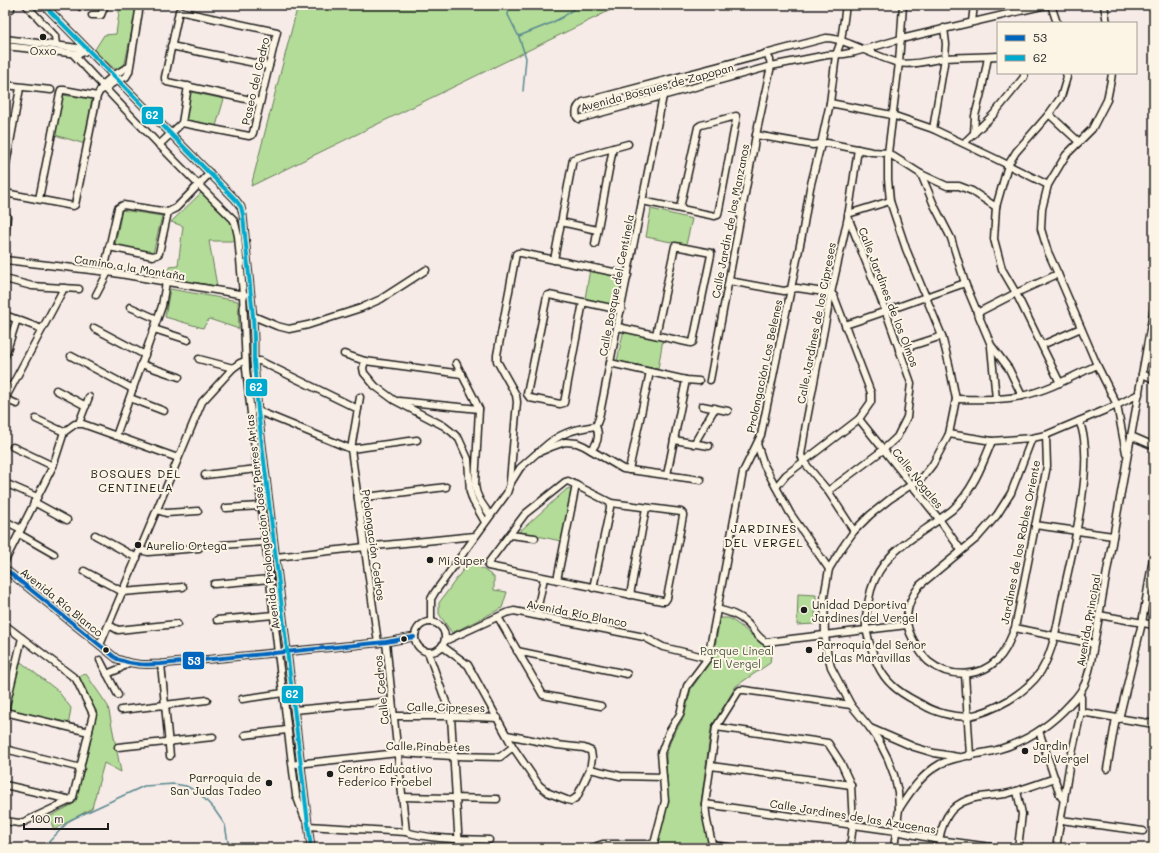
<svg xmlns="http://www.w3.org/2000/svg" width="1159" height="853" font-family="Mali,sans-serif">
  <style>
    .green { fill: #b3dc98; stroke: #687c5a }
    .lines { fill: none; stroke-linecap: round; stroke-linejoin: round }
    .stream { stroke: #59898f; stroke-width: 1.5 }
    .minor-casing { stroke: #1c1c1c; stroke-width: 9 }
    .minor { stroke: #fcf5e5; stroke-width: 6 }
    .bus-1-casing { stroke: #fcf5e5; stroke-width: 7 }
    .bus-2-casing { stroke: #fcf5e5; stroke-width: 7 }
    .bus-1 { stroke: #0065bd; stroke-width: 4 }
    .bus-2 { stroke: #00a9ce; stroke-width: 4 }
    .poi-dot { fill: #1c1c1c; stroke: #fcf5e5; stroke-width: 1.5 }
    .labels { text-anchor: middle; dominant-baseline: central; stroke-width: 4; stroke-linejoin: round; paint-order: stroke }
    .poi-label { font-size: 11px; fill: #1c1c1c; stroke: #fcf5e5; text-anchor: start }
    .street-label { font-size: 11px; fill: #1c1c1c; stroke: #fcf5e5 }
    .park-label { font-size: 11px; fill: #495641; stroke: #fcf5e5 }
    .neighbourhood-label { font-size: 12px; letter-spacing: 1px; fill: #1c1c1c; stroke: #fcf5e5 }
    .line-badge { stroke: #fcf5e5; stroke-width: 1.5 }
    .badge-label { font-size: 11px; text-anchor: middle; font-weight: bold; fill: #fff }
  </style>
  <rect width="100%" height="100%" fill="#f7ebe8"/>
  <filter id="ink" filterUnits="userSpaceOnUse"><feTurbulence type="fractalNoise" baseFrequency=".025" numOctaves="2"/><feDisplacementMap in="SourceGraphic" scale="8" xChannelSelector="R" yChannelSelector="G"/><feConvolveMatrix kernelMatrix="1 2 1 2 8 2 1 2 1" color-interpolation-filters="sRGB"/></filter>
  <g filter="url(#ink)">
    <g class="green">
      <polygon points="120,5 137,5 125,63 116,70 94,51 104,35 116,34"/>
      <polygon points="298,5 621,5 251,186"/>
      <polygon points="191,92 224,99 216,126 185,120"/>
      <polygon points="62,95 92,99 85,144 55,135"/>
      <polygon points="201,193 235,227 235,241 209,241 217,286 167,278 169,267 178,266 183,226 171,222"/>
      <polygon points="651,209 692,219 686,245 646,237"/>
      <polygon points="122,210 162,216 153,253 115,245"/>
      <polygon points="590,269 623,275 617,306 585,299"/>
      <polygon points="170,289 238,301 239,329 209,319 203,328 165,317"/>
      <polygon points="624,329 663,339 658,369 617,361"/>
      <polygon points="571,488 573,491 561,541 519,532 567,489"/>
      <polygon points="470,560 494,577 494,590 507,592 502,608 452,633 439,614 439,603"/>
      <polygon points="798,594 816,595 815,624 797,625"/>
      <polygon points="720,618 729,618 742,627 762,644 772,647 770,663 736,686 711,728 701,803 712,848 657,848 667,802 666,755 672,737 684,717 691,689 713,658"/>
      <polygon points="17,659 58,691 71,708 68,727 5,710"/>
      <polygon points="86,674 108,706 121,772 104,763 92,808 54,830 49,817 75,803 90,744 96,714 79,676"/>
    </g>
    <g class="lines">
      <g class="stream">
        <polyline points="509,5 508,15 519,37 526,58 523,91"/>
        <polyline points="519,36 549,24 563,17 579,5"/>
        <polyline points="43,848 70,820 144,786 174,784 186,786 199,793 214,809 225,825 229,848"/>
      </g>
      <g class="minor-casing">
        <g id="minor">
          <polyline points="26,5 55,36 56,45"/>
          <polyline points="44,5 235,199 241,207 243,215 253,316 254,339 254,361 258,411 311,848"/>
          <polyline points="79,5 81,7"/>
          <polyline points="1051,5 1057,23"/>
          <polyline points="1104,5 1107,23"/>
          <polyline points="5,7 11,9"/>
          <polyline points="92,15 101,15 105,5"/>
          <polyline points="972,22 974,5"/>
          <polyline points="5,39 86,49"/>
          <polyline points="5,46 79,54 84,52 86,49"/>
          <polyline points="171,46 269,66"/>
          <path d="M 73,54 C 125,110 178,165 233,219 L 235,223 L 238,236 L 243,294 L 246,369 L 278,653 L 296,795 L 305,819"/>
          <path d="M 998,56 C 980,57 963,57 945,58 C 932,60 911,66 899,63 C 884,59 865,50 850,44 C 842,41 835,38 826,38 L 583,102 C 577,106 575,110 577,117 L 579,119 L 582,118 L 771,66 L 827,55 L 844,54 L 855,52 L 901,39 L 1046,5"/>
          <polyline points="1112,73 1111,80 1107,100 1092,129 1066,155 1048,185 1042,209 1041,229 1048,252 1058,274 1097,365 1117,405 1126,453"/>
          <polyline points="5,85 51,90"/>
          <polyline points="102,90 118,80 126,77 129,72 140,5"/>
          <polyline points="830,103 892,115 933,129 996,159 1048,185"/>
          <polyline points="1049,114 1079,142"/>
          <polyline points="182,123 249,136 252,135 253,133 277,32 179,11 165,77 165,79 167,82 260,102"/>
          <polyline points="933,129 945,58 946,44 944,28"/>
          <polyline points="974,134 975,116 982,89 988,57"/>
          <polyline points="756,135 813,145 827,143 872,152 888,153 921,174 947,186 959,186 972,191 996,207"/>
          <polyline points="964,143 993,115 1024,77 1024,73"/>
          <polyline points="159,145 182,123 188,86"/>
          <polyline points="5,170 20,88"/>
          <polyline points="921,174 934,205 951,238 965,283 991,345 1009,369 1022,396"/>
          <path d="M 5,193 L 73,206 L 75,205 L 97,96 C 99,93 100,90 102,87 C 106,80 121,70 129,67"/>
          <polyline points="39,199 60,93 61,90 64,90 97,96"/>
          <polyline points="642,201 715,216 718,215 736,120 736,116 701,125 698,127 680,208"/>
          <polyline points="848,214 890,201"/>
          <polyline points="561,222 597,230"/>
          <polyline points="5,236 7,216"/>
          <polyline points="595,244 613,148"/>
          <polyline points="109,247 153,256 157,255 159,253 168,212"/>
          <polyline points="5,260 108,272 245,295"/>
          <polyline points="554,260 573,159 628,144"/>
          <polyline points="106,262 118,208 123,205 168,212 176,208 210,173"/>
          <polyline points="5,279 32,286 79,289"/>
          <polyline points="729,281 784,291 797,288 831,293 834,296 871,393 871,402 859,419 786,475 776,487"/>
          <polyline points="96,295 108,272"/>
          <polyline points="583,302 564,403 560,404 530,398 527,394 547,296 549,295 621,310"/>
          <polyline points="130,307 157,319"/>
          <polyline points="977,313 1016,293 1058,274"/>
          <polyline points="5,315 42,329"/>
          <polyline points="253,316 277,326 289,329 308,325 361,308 381,299 426,270"/>
          <path d="M 845,325 C 885,312 925,297 965,283"/>
          <polyline points="618,327 691,343 693,342 711,255 711,253 675,246 656,335"/>
          <polyline points="94,328 145,355"/>
          <polyline points="154,329 188,340"/>
          <polyline points="1042,345 1081,328"/>
          <polyline points="991,347 996,399"/>
          <polyline points="899,350 942,336"/>
          <polyline points="344,354 365,361 462,374"/>
          <polyline points="5,356 17,319"/>
          <polyline points="71,356 133,389"/>
          <polyline points="199,359 233,368"/>
          <polyline points="254,361 260,361 358,409"/>
          <polyline points="365,361 363,368 364,373 375,386 394,400 444,426 453,433 459,439 468,459 470,492 473,501 485,522"/>
          <path d="M 456,363 L 474,398 L 479,409 L 475,485 C 476,497 483,505 490,515"/>
          <polyline points="610,363 686,380 699,381"/>
          <polyline points="141,364 179,377"/>
          <polyline points="1142,374 1154,379"/>
          <polyline points="710,380 756,135 771,66 770,60 766,53"/>
          <polyline points="1060,383 1016,293 1002,269 994,239 996,207 1008,165 1016,152 1049,114 1061,97 1067,77 1066,73"/>
          <polyline points="56,390 86,406"/>
          <polyline points="360,397 351,449 378,643"/>
          <polyline points="130,398 164,411"/>
          <polyline points="5,399 64,288"/>
          <polyline points="5,399 17,404"/>
          <path d="M 956,399 C 974,399 992,400 1009,398 C 1040,395 1069,378 1097,365"/>
          <polyline points="399,401 479,409"/>
          <polyline points="702,406 728,411"/>
          <polyline points="257,411 258,411 351,449 417,440"/>
          <polyline points="36,419 64,432"/>
          <polyline points="859,419 939,519 961,550"/>
          <polyline points="79,423 89,397"/>
          <polyline points="596,426 599,418 666,81"/>
          <polyline points="949,434 992,441 1032,438 1046,435 1117,405 1139,394"/>
          <polyline points="116,436 162,306 166,282"/>
          <polyline points="1131,436 1154,446"/>
          <path d="M 1032,438 L 1011,493 L 997,515 L 977,538 L 920,585 C 913,594 908,605 907,616 C 906,627 911,636 916,645 C 920,651 924,658 929,662 C 949,678 979,678 997,660 C 1006,652 1010,639 1015,628 L 1047,466 L 1046,435"/>
          <polyline points="674,440 709,446"/>
          <path d="M 992,441 C 982,466 972,492 952,510 C 947,514 942,517 937,521 C 909,541 881,555 871,590 C 868,602 865,614 866,626 C 866,631 868,636 869,641 C 874,657 879,673 892,685 C 901,694 912,699 923,705 C 934,712 955,718 968,716 C 982,714 997,707 1009,700 C 1022,692 1033,683 1041,671 C 1053,651 1057,627 1061,605 C 1065,584 1070,564 1074,544 C 1080,513 1093,450 1079,421"/>
          <polyline points="694,444 715,408"/>
          <polyline points="757,444 764,465 790,513 829,569"/>
          <polyline points="13,447 53,466"/>
          <path d="M 542,449 C 559,433 574,429 596,426"/>
          <path d="M 591,450 C 598,443 600,436 596,426"/>
          <polyline points="629,470 650,372"/>
          <polyline points="205,475 257,469"/>
          <polyline points="667,475 686,380"/>
          <polyline points="510,481 517,402 516,395 497,361 497,355 516,254 518,253 521,253 628,275"/>
          <polygon points="568,481 611,503 681,512 683,514 683,516 667,598 665,601 662,601 488,566 489,562 525,514 565,482"/>
          <polyline points="5,483 37,497"/>
          <polyline points="828,491 883,450 897,437 907,417 911,383 886,312 848,217"/>
          <polyline points="358,498 446,487"/>
          <polyline points="34,502 67,520"/>
          <polyline points="226,508 261,506"/>
          <polyline points="157,510 166,513 198,511"/>
          <polyline points="5,521 21,529"/>
          <polyline points="1035,525 1113,536"/>
          <polyline points="854,531 828,491 804,462 801,455 806,424 831,293 848,217 858,149"/>
          <polyline points="19,534 54,554"/>
          <polyline points="95,535 137,558"/>
          <polyline points="510,535 535,538"/>
          <polyline points="222,545 265,542"/>
          <polyline points="140,550 148,552 199,548"/>
          <polyline points="276,557 365,547 475,536"/>
          <polyline points="5,561 53,466 64,432 75,424 83,424 178,458"/>
          <path d="M 5,569 L 117,659 C 133,665 144,665 161,664 L 386,642 L 414,637"/>
          <polyline points="84,571 123,592 183,587"/>
          <polyline points="557,580 576,485"/>
          <polyline points="214,584 270,579"/>
          <polyline points="593,588 611,503"/>
          <polyline points="630,595 646,508"/>
          <path d="M 717,609 C 729,612 739,615 748,624 C 755,631 758,638 766,642 L 907,625"/>
          <polyline points="536,615 544,578"/>
          <polyline points="1099,615 1154,625"/>
          <polyline points="498,617 543,695 601,706"/>
          <polyline points="217,620 274,615"/>
          <circle cx="430" cy="637" r="15"/>
          <polyline points="431,622 431,599 435,592 507,493 510,484 520,468 537,453 551,447 565,442 577,443 584,446 623,469 701,480"/>
          <polyline points="5,625 76,679 93,714 73,797 71,800 24,822 19,823 5,821"/>
          <polyline points="109,625 118,630 177,624"/>
          <polyline points="1015,628 1094,644"/>
          <polyline points="445,641 506,613 514,611 644,637 663,647 708,658"/>
          <polyline points="386,642 406,832"/>
          <polyline points="100,645 202,402 233,368 240,363 245,361"/>
          <polyline points="442,646 468,665 513,747 539,785 549,793 567,800 571,801 577,797 590,769 592,758 591,751 584,748 557,745 507,735"/>
          <polyline points="517,651 627,674"/>
          <polyline points="428,652 451,716 459,848"/>
          <polyline points="100,660 118,695"/>
          <polyline points="161,664 170,756"/>
          <polyline points="107,674 119,669 128,663"/>
          <polyline points="965,674 970,756"/>
          <polyline points="242,699 283,693"/>
          <polyline points="5,710 22,638"/>
          <polyline points="121,710 207,700"/>
          <polyline points="294,710 392,701"/>
          <polyline points="5,712 89,732"/>
          <polyline points="1081,712 1154,724"/>
          <polyline points="394,716 451,716 498,718"/>
          <polyline points="1119,719 1142,623 1154,552"/>
          <polyline points="716,727 828,743 841,763 851,785 853,825 850,848"/>
          <polyline points="870,728 914,747 934,753 958,757"/>
          <polyline points="1039,731 1060,795 1062,798 1064,800"/>
          <polyline points="245,735 287,730"/>
          <polyline points="118,747 213,737"/>
          <polyline points="5,749 81,768"/>
          <polyline points="297,764 398,753 453,756 500,757 513,747"/>
          <polyline points="711,766 851,785"/>
          <polyline points="590,769 620,776 663,777"/>
          <polyline points="1107,769 1116,718"/>
          <polyline points="5,785 71,800"/>
          <polyline points="1017,791 1022,814 1018,848"/>
          <polyline points="402,797 497,799"/>
          <polyline points="705,804 896,831 939,840 998,848"/>
          <path d="M 899,809 C 910,792 922,774 940,764 C 957,756 975,755 993,751 C 1024,743 1049,727 1070,704 C 1075,699 1080,694 1083,687 C 1087,681 1088,674 1090,667 L 1154,307"/>
          <polyline points="1061,820 1143,831"/>
          <path d="M 308,826 L 406,832 C 433,840 462,839 489,840"/>
          <path d="M 939,840 C 944,815 953,801 980,797 C 988,796 997,795 1005,794 C 1022,790 1038,784 1055,778"/>
          <polyline points="712,845 735,848"/>
          <polyline points="595,848 597,846 603,844 651,844 654,843 655,840 665,801 661,753 669,732 680,714 687,686 708,658 743,472 761,435 802,235 810,188 821,144 830,103 836,55 841,41 846,5"/>
          <polyline points="713,848 707,821 705,804 716,727 738,692 740,690 744,690 851,705"/>
          <polyline points="894,848 899,809 898,792 894,775 888,759 879,741 870,728 851,705 831,667 827,651 825,635 824,597 829,569 842,548 854,531 870,515 890,499 923,477 933,464 949,434 956,399 949,364 942,336 906,249 890,201 888,179 888,153 899,63 903,5"/>
          <polyline points="1056,848 1070,762 1081,712 1081,697 1079,694"/>
        </g>
      </g>
      <use href="#minor" class="minor"/>
      <g class="bus-1-casing">
        <path id="bus-1" d="M 5,569 L 117,659 C 133,665 144,665 161,664 L 386,642 L 414,637"/>
      </g>
      <g class="bus-2-casing">
        <polyline id="bus-2" points="44,5 235,199 241,207 243,215 253,316 254,339 254,361 258,411 311,848"/>
      </g>
      <use href="#bus-1" class="bus-1"/>
      <use href="#bus-2" class="bus-2"/>
    </g>
  </g>
  <g class="poi-dot">
    <circle cx="43" cy="37" r="4"/>
    <circle cx="138" cy="545" r="4"/>
    <circle cx="430" cy="560" r="4"/>
    <circle cx="804" cy="610" r="4"/>
    <circle cx="404" cy="639" r="3.5"/>
    <circle cx="106" cy="650" r="3.5"/>
    <circle cx="809" cy="650" r="4"/>
    <circle cx="1025" cy="751" r="4"/>
    <circle cx="330" cy="774" r="4"/>
    <circle cx="269" cy="783" r="4"/>
  </g>
  <g class="labels">
    <g class="poi-label">
      <text x="43" y="50" text-anchor="middle">Oxxo</text>
      <text x="146" y="545">Aurelio Ortega</text>
      <text x="438" y="560">Mi Super</text>
      <text x="812" y="604">Unidad Deportiva<tspan x="812" dy="13">Jardines del Vergel</tspan></text>
      <text x="817" y="644">Parroquia del Señor<tspan x="817" dy="13">de Las Maravillas</tspan></text>
      <text x="1033" y="745">Jardin<tspan x="1033" dy="13">Del Vergel</tspan></text>
      <text x="338" y="768">Centro Educativo<tspan x="338" dy="13">Federico Froebel</tspan></text>
      <text x="261" y="777" text-anchor="end">Parroquia de<tspan x="261" dy="13">San Judas Tadeo</tspan></text>
    </g>
    <g class="street-label">
      <text transform="translate(255 81) rotate(-77)">Paseo del Cedro</text>
      <text transform="translate(657 87) rotate(-15)">Avenida Bosques de Zapopan</text>
      <text transform="translate(730 221) rotate(-79)">Calle Jardín de los Manzanos</text>
      <text transform="translate(130 267) rotate(9)">Camino a la Montaña</text>
      <text transform="translate(616 285) rotate(-79)">Calle Bosque del Centinela</text>
      <text transform="translate(889 297) rotate(69)">Calle Jardines de los Olmos</text>
      <text transform="translate(816 323) rotate(-79)">Calle Jardines de los Cipreses</text>
      <text transform="translate(764 366) rotate(-78)">Prolongación Los Belenes</text>
      <text transform="translate(918 478) rotate(51)">Calle Nogales</text>
      <text transform="translate(262 522) rotate(-97)">Avenida Prolongación José Parres Arias</text>
      <text transform="translate(1020 542) rotate(-79)">Jardines de los Robles Oriente</text>
      <text transform="translate(374 545) rotate(82)">Prolongación Cedros</text>
      <text transform="translate(62 602) rotate(39)">Avenida Río Blanco</text>
      <text transform="translate(577 613) rotate(11)">Avenida Río Blanco</text>
      <text transform="translate(1088 620) rotate(-80)">Avenida Principal</text>
      <text transform="translate(381 690) rotate(-96)">Calle Cedros</text>
      <text transform="translate(446 707) rotate(1)">Calle Cipreses</text>
      <text transform="translate(428 746) rotate(1)">Calle Pinabetes</text>
      <text transform="translate(853 816) rotate(9)">Calle Jardines de las Azucenas</text>
    </g>
    <g class="park-label">
      <text x="737" y="650">Parque Lineal<tspan x="737" dy="13">El Vergel</tspan></text>
    </g>
    <g class="neighbourhood-label">
      <text x="136" y="473">BOSQUES DEL<tspan x="136" dy="14">CENTINELA</tspan></text>
      <text x="764" y="528">JARDINES<tspan x="764" dy="14">DEL VERGEL</tspan></text>
    </g>
  </g>
  <g class="line-badge">
    <rect x="141" y="106" width="23" height="19" rx="4" fill="#00a9ce"/>
    <rect x="245" y="378" width="23" height="19" rx="4" fill="#00a9ce"/>
    <rect x="182" y="651" width="23" height="19" rx="4" fill="#0065bd"/>
    <rect x="281" y="685" width="23" height="19" rx="4" fill="#00a9ce"/>
  </g>
  <g class="badge-label">
    <text x="152" y="119">62</text>
    <text x="256" y="391">62</text>
    <text x="194" y="665">53</text>
    <text x="292" y="698">62</text>
  </g>
  <rect width="1159" height="853" fill="none" stroke="#fcf5e5" stroke-width="20"/>
  <rect x="10" y="10" width="1139" height="833" fill="none" stroke="#1c1c1c" stroke-width="1.5" filter="url(#ink)"/>
  <rect x="997" y="22" width="140" height="52" fill="#fcf5e5" stroke="#a29e95"/>
  <rect x="1005" y="35" width="20" height="6" fill="#0065bd" stroke="#a29e95"/>
  <text x="1033" y="42" font-size="12" fill="#1c1c1c">53</text>
  <rect x="1005" y="55" width="20" height="6" fill="#00a9ce" stroke="#a29e95"/>
  <text x="1033" y="62" font-size="12" fill="#1c1c1c">62</text>
  <path d="M24 823v6h84v-6" fill="none" stroke="#1c1c1c" stroke-width="2"/>
  <text x="30" y="823" font-size="12" fill="#1c1c1c" stroke="#fcf5e5" stroke-width="3" paint-order="stroke">100 m</text>
</svg>
